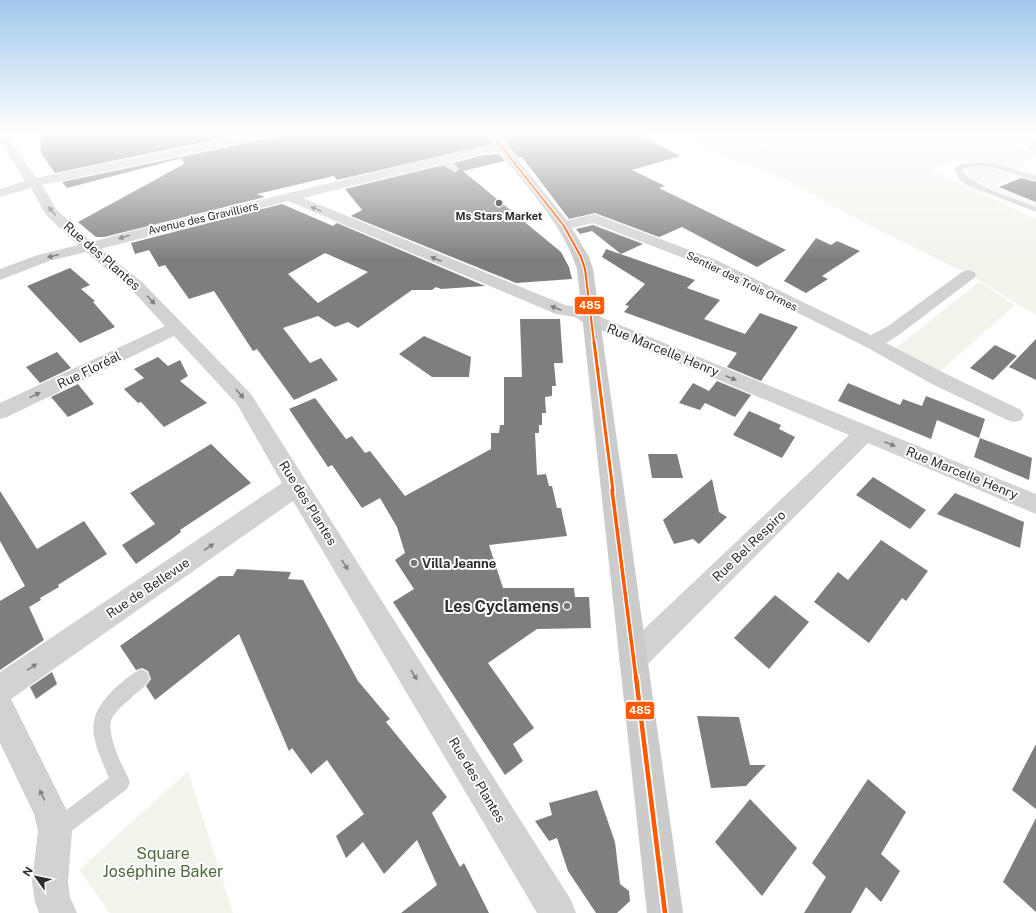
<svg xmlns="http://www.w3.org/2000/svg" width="1036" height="913" font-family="'Public Sans',sans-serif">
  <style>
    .green { fill: #f0f4eb }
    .building { fill: #7e7e7e; fill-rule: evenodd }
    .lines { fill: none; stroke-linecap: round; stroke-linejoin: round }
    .service { fill: #d2d2d2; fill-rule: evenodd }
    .minor { fill: #d2d2d2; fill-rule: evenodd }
    .secondary { fill: #cbcbcb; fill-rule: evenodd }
    .bus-1-far3-casing { stroke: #fff; stroke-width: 4 }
    .bus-1-far2-casing { stroke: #fff; stroke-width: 6 }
    .bus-1-far1-casing { stroke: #fff; stroke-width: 6 }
    .bus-1-casing { stroke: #fff; stroke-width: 8 }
    .bus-1-far3 { stroke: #ff5a00; stroke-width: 2 }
    .bus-1-far2 { stroke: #ff5a00; stroke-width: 3 }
    .bus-1-far1 { stroke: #ff5a00; stroke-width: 3.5 }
    .bus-1 { stroke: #ff5a00; stroke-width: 4.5 }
    .oneway { fill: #808080 }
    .poi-dot { fill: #767676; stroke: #fff; stroke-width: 1.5 }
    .labels { text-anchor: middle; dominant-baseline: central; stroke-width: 4; stroke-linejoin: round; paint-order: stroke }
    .far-poi-label { font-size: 11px; font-weight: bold; fill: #2d2d2d; stroke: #fff }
    .far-street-label { font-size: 11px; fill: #2d2d2d; stroke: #fff }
    .street-label { font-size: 13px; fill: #2d2d2d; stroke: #fff }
    .poi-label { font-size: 13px; font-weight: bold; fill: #2d2d2d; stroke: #fff; text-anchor: start }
    .near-poi-label { font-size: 16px; font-weight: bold; fill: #2d2d2d; stroke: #fff; text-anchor: end }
    .near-park-label { font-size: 16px; fill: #4f6a39; stroke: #fff }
    .line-badge { stroke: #fff; stroke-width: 1.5 }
    .badge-label { font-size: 11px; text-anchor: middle; font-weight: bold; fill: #fff }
  </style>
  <rect width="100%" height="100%" fill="#fff"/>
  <g class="green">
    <path d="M 675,132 L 1036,132 L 1036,155 L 1016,168 L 1036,174 L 1036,176 C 1019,171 1002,165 984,162 C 973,161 963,163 953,159 L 931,170 L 1036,219 L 1036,315 L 970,275 L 850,215 L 784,179 L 744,161 L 739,163 L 708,150 Z"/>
    <polygon points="969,165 986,166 1015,176 998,184 999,185 997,187 1036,202 1036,208 968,179 962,170"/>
    <polygon points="979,282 1015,305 939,372 895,349"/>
    <polygon points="188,771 233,913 110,913 79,870"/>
  </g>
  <g class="building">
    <polygon points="40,132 251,132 55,173 41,153"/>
    <polygon points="285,132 484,132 492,144 337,180 334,176 257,194 265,197 104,237 96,237 78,222 184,164 182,158 67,188 62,182 279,136"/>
    <polygon points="498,132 636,132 680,156 632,170 665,186 659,188 786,250 757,267 682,227 659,237 595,213 569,219 522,157 518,158"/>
    <polygon points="499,154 505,161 463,171 561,252 569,267 572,279 516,283 351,216 362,210 345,189 443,165 455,172 459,169 453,163 483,155"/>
    <polygon points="1021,178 1036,182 1036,202 999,187"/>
    <path d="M 282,204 L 333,226 L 337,223 L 485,286 L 441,289 L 436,287 L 432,290 L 412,290 L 358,328 L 348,322 L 335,327 L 318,316 L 283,328 L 310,363 L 321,358 L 338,380 L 294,400 L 257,349 L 253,351 L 214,291 L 189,299 L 165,265 L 159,267 L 149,250 L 135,254 L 131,243 ZM 325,253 L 368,272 L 318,303 L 288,274 Z"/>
    <polygon points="593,225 643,244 621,254 592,231 580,234 576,229"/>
    <polygon points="816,238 831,245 837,241 860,251 822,276 828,279 806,293 784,281"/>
    <polygon points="606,249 695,280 687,288 720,300 704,319 745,334 760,313 798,327 761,381 727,367 737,353 624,312 629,306 625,305 645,284 602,257"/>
    <polygon points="70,268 90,285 81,289 95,301 93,302 115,327 80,343 27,286"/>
    <polygon points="520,319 560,319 563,363 554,363 556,386 552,386 552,396 545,397 546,413 542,413 542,425 539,425 539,433 535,433 537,475 546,474 549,486 552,486 557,508 561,508 567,536 489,545 503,588 574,588 575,597 589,597 591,628 537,629 488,663 534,728 513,744 523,761 505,775 393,602 414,589 395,560 405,553 397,527 380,498 362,508 332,465 328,467 289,409 315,398 346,439 352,436 365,453 370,451 405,496 491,449 491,433 499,433 500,425 504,425 504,377 522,377"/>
    <polygon points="424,336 471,357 469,377 432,377 399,354"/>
    <polygon points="1036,339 1036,380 1009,367"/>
    <polygon points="995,345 1017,356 993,380 970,368"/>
    <polygon points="57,352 71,368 40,383 26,367"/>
    <polygon points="158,357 168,366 180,360 188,376 180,381 207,403 164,427 141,402 138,403 124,389 144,378 134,369"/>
    <polygon points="717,381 751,395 735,417 705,403 700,410 679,403 693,383 709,391"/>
    <polygon points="848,383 900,405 903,399 922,406 926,396 985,419 979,438 937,420 931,439 838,401"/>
    <polygon points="78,384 94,404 68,417 51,397"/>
    <polygon points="749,411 781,425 779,429 795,437 782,458 733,435"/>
    <polygon points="980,438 1032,458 1029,480 974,457"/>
    <polygon points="211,444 251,483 180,530 181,532 169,541 136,564 122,545 155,524 130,493"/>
    <polygon points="648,454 677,454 683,478 652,478"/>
    <polygon points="873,477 926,510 910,529 856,495"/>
    <polygon points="712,479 719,512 727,517 699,544 693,539 674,544 663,520"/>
    <polygon points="0,491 37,549 84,521 107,554 58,585 59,587 40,598 41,600 29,607 44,640 0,670 0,601 25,586 0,541"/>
    <polygon points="955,493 1024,522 1020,548 937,514"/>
    <polygon points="881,540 928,571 906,601 902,598 869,643 814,602 838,572 848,580"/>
    <polygon points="237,569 291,572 288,579 303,580 358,681 390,719 386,722 447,797 432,813 460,867 464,863 489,913 401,913 437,885 417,840 384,874 363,842 346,858 336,836 364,814 327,760 311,774 292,748 289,751 239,634 155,700 146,686 151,679 148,671 142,668 136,670 120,646 219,576 233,576"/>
    <polygon points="775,595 809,622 769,669 734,638"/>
    <polygon points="52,672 57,684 36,699 30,687"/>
    <polygon points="697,716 739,717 750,765 766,765 746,786 711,788"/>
    <polygon points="1036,744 1036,809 1012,790"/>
    <polygon points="868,779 906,812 881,854 900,871 881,902 866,887 851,913 804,913 826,877 812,863"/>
    <polygon points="597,790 615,842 620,884 629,891 630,901 617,913 596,913 568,871 557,838 549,841 535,821 552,815 549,803"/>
    <polygon points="750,799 797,848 762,896 715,842"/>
    <polygon points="1036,818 1036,912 1003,882"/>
  </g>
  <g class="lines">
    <g class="service">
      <polygon points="1036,143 1036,149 1030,150 1030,146"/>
      <polygon points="440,158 446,158 458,169 454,171 440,162"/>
      <path d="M 974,162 L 996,164 L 1036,176 L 1036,181 C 1014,176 984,158 962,170 C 965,183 1022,201 1036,207 L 1036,212 L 968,186 L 960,180 L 955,172 L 955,167 L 963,164 Z"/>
      <path d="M 141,669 L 147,672 L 150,678 C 146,688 136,692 129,700 C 123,705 116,711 112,718 C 105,733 123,767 130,782 L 127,789 L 62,838 L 55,841 L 48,838 L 45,831 L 48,824 L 109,778 C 94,741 81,721 114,689 C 122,682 131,674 141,669 Z"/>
    </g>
    <g class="minor">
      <polygon points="260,132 284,132 279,135 42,185 57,210 92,242 128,232 483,146 503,144 507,145 509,148 507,151 483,154 303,198 565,305 586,308 598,316 1036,494 1036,514 868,443 643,669 633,673 623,669 619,659 623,649 849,435 586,324 575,317 556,314 288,201 100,249 143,283 251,394 571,900 576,913 537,913 293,501 11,699 67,811 72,831 68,882 70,897 77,913 39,913 35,902 32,882 38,831 34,814 0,743 0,672 282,483 237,404 174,336 7,417 0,419 0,403 165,326 131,289 86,252 49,261 0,280 0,269 38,255 78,245 46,215 31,188 0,197 0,189 25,181 0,141 0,135 8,136 36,178"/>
      <polygon points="594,214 716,260 871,335 888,326 962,272 968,270 974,272 976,275 974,278 900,334 886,343 944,373 1021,410 1024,415 1021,420 1014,422 1007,420 930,383 866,347 704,266 593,223 564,230 559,229 557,226 559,223"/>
    </g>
    <path class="secondary" d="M 485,132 L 496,132 L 569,223 L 589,257 L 593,269 L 683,913 L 647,913 L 577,269 C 561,218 515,176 485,132 Z"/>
    <g class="bus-1-far3-casing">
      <polyline id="bus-1-far3" points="490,132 564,226 581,257 585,269 594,343"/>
    </g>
    <g class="bus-1-far2-casing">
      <polyline id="bus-1-far2" points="594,342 613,491"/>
    </g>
    <g class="bus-1-far1-casing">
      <polyline id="bus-1-far1" points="612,490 636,678"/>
    </g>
    <g class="bus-1-casing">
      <polyline id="bus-1" points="636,677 665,913"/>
    </g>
    <use href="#bus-1-far3" class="bus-1-far3"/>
    <use href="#bus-1-far2" class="bus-1-far2"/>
    <use href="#bus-1-far1" class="bus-1-far1"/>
    <use href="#bus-1" class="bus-1"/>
  </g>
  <defs><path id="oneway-solid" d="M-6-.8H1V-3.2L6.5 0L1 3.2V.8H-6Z"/></defs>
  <g class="oneway">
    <use href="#oneway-solid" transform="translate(316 209) rotate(-156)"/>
    <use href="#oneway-solid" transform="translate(52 211) rotate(-128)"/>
    <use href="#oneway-solid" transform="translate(124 237) rotate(163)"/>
    <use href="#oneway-solid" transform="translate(53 256) rotate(166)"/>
    <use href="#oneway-solid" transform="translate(436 259) rotate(-158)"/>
    <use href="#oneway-solid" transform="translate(151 300) rotate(46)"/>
    <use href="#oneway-solid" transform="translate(556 308) rotate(-159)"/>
    <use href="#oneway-solid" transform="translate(731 378) rotate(22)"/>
    <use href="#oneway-solid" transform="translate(240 394) rotate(48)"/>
    <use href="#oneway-solid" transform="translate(35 395) rotate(-26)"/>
    <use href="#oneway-solid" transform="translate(890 444) rotate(22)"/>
    <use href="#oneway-solid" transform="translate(209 547) rotate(-34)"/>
    <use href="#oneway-solid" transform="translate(345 565) rotate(58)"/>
    <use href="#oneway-solid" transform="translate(32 667) rotate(-34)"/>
    <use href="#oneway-solid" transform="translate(414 675) rotate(59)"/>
    <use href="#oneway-solid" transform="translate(42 795) rotate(-116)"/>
  </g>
  <linearGradient id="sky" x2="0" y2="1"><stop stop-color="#a1c8ec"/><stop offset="0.51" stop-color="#fff"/><stop offset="1" stop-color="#fff" stop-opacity="0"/></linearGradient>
  <rect width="1036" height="260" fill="url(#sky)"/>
  <g class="poi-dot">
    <circle cx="499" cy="203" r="4"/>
    <circle cx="414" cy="563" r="4"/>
    <circle cx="567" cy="606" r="4"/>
  </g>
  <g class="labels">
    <g class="far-poi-label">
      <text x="499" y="216">Ms Stars Market</text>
    </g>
    <g class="far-street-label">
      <text transform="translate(203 218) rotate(-13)">Avenue des Gravilliers</text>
      <text transform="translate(742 281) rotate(26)">Sentier des Trois Ormes</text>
    </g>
    <g class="street-label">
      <text transform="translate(102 256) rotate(41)">Rue des Plantes</text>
      <text transform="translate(663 350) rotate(22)">Rue Marcelle Henry</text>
      <text transform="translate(89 370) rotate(-26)">Rue Floréal</text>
      <text transform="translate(962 473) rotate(22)">Rue Marcelle Henry</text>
      <text transform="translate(308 503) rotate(58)">Rue des Plantes</text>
      <text transform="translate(749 546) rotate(-44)">Rue Bel Respiro</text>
      <text transform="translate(148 588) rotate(-34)">Rue de Bellevue</text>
      <text transform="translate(477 780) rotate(59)">Rue des Plantes</text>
    </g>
    <g class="poi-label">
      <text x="422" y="563">Villa Jeanne</text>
    </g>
    <g class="near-poi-label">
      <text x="559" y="606">Les Cyclamens</text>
    </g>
    <g class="near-park-label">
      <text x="163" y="853">Square<tspan x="163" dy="18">Joséphine Baker</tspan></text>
    </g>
  </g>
  <g class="line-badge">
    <rect x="574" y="296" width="31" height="19" rx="4" fill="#ff5a00"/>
    <rect x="625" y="701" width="30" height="19" rx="4" fill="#ff5a00"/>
  </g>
  <g class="badge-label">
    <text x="590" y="309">485</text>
    <text x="640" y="714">485</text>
  </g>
  <g transform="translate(36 877) rotate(303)" stroke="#ffffff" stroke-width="3" paint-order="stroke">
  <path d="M0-3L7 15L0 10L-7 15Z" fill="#2d2d2d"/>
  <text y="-6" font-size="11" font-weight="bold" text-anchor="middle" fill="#2d2d2d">N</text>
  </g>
</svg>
